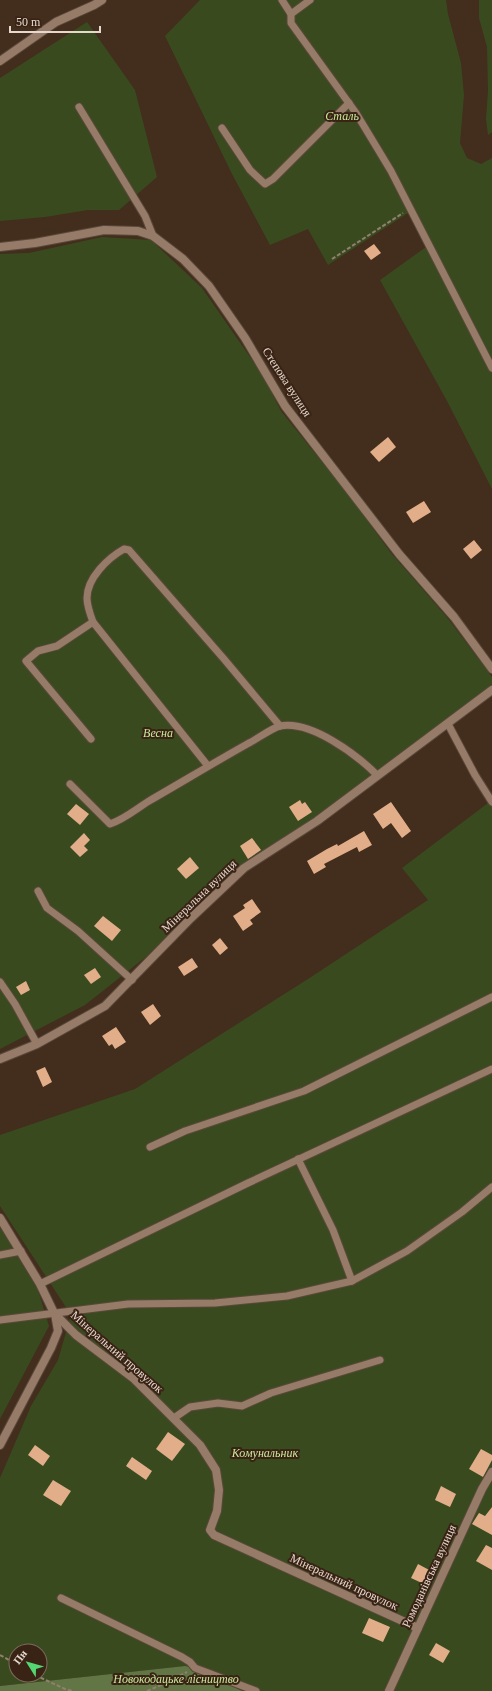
<svg xmlns="http://www.w3.org/2000/svg" width="492" height="1691" font-family="'Times New Roman',serif">
  <style>
    .green { fill: #394b1e; fill-rule: evenodd }
    .forest { fill: #617644 }
    .building { fill: #e2ae8a }
    .lines { fill: none; stroke-linecap: round; stroke-linejoin: round }
    .lane-casing { stroke: #5a483a; stroke-width: 9 }
    .street-casing { stroke: #5a483a; stroke-width: 10 }
    .path { stroke: #927f72; stroke-width: 2; stroke-dasharray: 4 2; stroke-linecap: butt }
    .lane { stroke: #967b69; stroke-width: 7 }
    .street { stroke: #967b69; stroke-width: 8 }
    .labels { text-anchor: middle; dominant-baseline: central; stroke-width: 4; stroke-linejoin: round; paint-order: stroke }
    .park-label { font-size: 12px; font-style: italic; fill: #c8e99b; stroke: #392314 }
    .street-label { font-size: 12px; fill: #e7d8ce; stroke: #392314 }
  </style>
  <rect width="100%" height="100%" fill="#432d1d"/>
  <g class="green">
    <polygon points="200,0 446,0 448,14 461,63 464,95 460,143 467,158 481,164 492,158 492,489 447,401 380,280 426,247 408,213 328,265 308,229 270,245 232,174 165,36"/>
    <polygon points="479,0 492,0 492,132 488,135 486,119 488,91 487,47 479,18"/>
    <polygon points="87,22 135,90 157,177 119,210 88,210 45,217 0,221 0,78"/>
    <polygon points="102,237 151,240 202,288 262,374 281,411 347,493 391,553 446,616 492,677 492,685 330,808 218,883 147,956 85,1005 0,1049 0,254 29,253"/>
    <path d="M 492,800 L 492,1691 L 240,1691 L 185,1666 L 0,1686 L 0,1478 L 31,1406 L 58,1360 L 71,1315 L 0,1206 L 0,1135 L 135,1089 L 308,979 L 428,900 L 402,868 ZM 16,1651 L 40,1651 L 40,1675 L 16,1675 Z"/>
    <polygon points="0,1227 38,1290 49,1326 0,1419"/>
  </g>
  <polygon class="forest" points="185,1666 195,1668 242,1691 0,1691 0,1686"/>
  <g class="building">
    <polygon points="374,244 381,253 371,260 364,251"/>
    <polygon points="388,437 396,447 379,462 370,452"/>
    <polygon points="424,501 431,512 413,523 406,512"/>
    <polygon points="474,540 482,550 471,559 463,549"/>
    <polygon points="300,800 302,804 305,802 312,812 298,821 289,807"/>
    <polygon points="391,802 411,831 402,838 391,823 383,829 373,814"/>
    <polygon points="76,804 89,814 80,825 67,814"/>
    <polygon points="364,831 372,845 359,852 357,847 324,864 326,867 314,874 307,861 327,849 337,844 338,846"/>
    <polygon points="84,833 90,840 84,846 88,850 80,857 70,847"/>
    <polygon points="252,838 261,850 248,859 240,846"/>
    <polygon points="190,857 199,868 186,879 177,869"/>
    <polygon points="252,899 261,912 250,920 253,924 243,931 233,916 245,908 243,905"/>
    <polygon points="103,916 121,930 112,941 94,926"/>
    <polygon points="220,938 228,948 220,955 212,945"/>
    <polygon points="192,958 198,967 184,976 178,967"/>
    <polygon points="95,968 101,977 91,984 84,975"/>
    <polygon points="26,981 30,990 21,995 16,987"/>
    <polygon points="153,1004 161,1016 150,1025 141,1012"/>
    <polygon points="116,1027 126,1042 115,1049 112,1044 109,1046 102,1036"/>
    <polygon points="45,1067 52,1082 43,1087 36,1071"/>
    <polygon points="168,1432 185,1444 172,1461 156,1449"/>
    <polygon points="35,1445 50,1456 43,1466 28,1455"/>
    <polygon points="481,1449 492,1455 492,1460 483,1477 469,1469"/>
    <polygon points="132,1457 152,1471 146,1480 126,1466"/>
    <polygon points="53,1480 71,1491 61,1506 43,1495"/>
    <polygon points="441,1486 456,1494 450,1507 435,1500"/>
    <polygon points="492,1507 492,1535 472,1524 479,1513 485,1516"/>
    <polygon points="486,1545 492,1548 492,1570 476,1561"/>
    <polygon points="418,1564 431,1571 424,1584 411,1578"/>
    <polygon points="369,1618 390,1627 383,1642 362,1633"/>
    <polygon points="436,1643 450,1651 443,1663 429,1655"/>
  </g>
  <g class="lines">
    <g class="lane-casing">
      <g id="lane">
        <polyline points="282,0 291,14"/>
        <polyline points="310,0 291,14 291,23 356,113 391,171 492,368"/>
        <polyline points="79,107 145,216 153,236"/>
        <polyline points="222,128 250,170 265,184 273,179 349,103"/>
        <polyline points="448,724 475,775 492,802"/>
        <polyline points="91,739 26,661 38,651 57,646 93,622"/>
        <path d="M 208,766 L 93,622 C 90,614 87,606 87,598 C 87,578 108,558 124,549 L 129,550 L 224,659 L 280,726"/>
        <path d="M 70,784 L 110,824 C 125,819 136,809 149,801 C 182,782 215,762 249,743 C 257,739 272,728 280,726 C 311,720 357,755 377,775"/>
        <polyline points="38,891 47,908 78,931 132,980"/>
        <polyline points="0,982 15,1004 37,1044"/>
        <polyline points="150,1147 185,1131 304,1091 492,997"/>
        <polyline points="298,1159 333,1230 352,1281"/>
        <polyline points="0,1255 21,1251"/>
        <polyline points="40,1284 248,1183 492,1069"/>
        <polyline points="0,1320 128,1304 215,1303 287,1296 352,1281 407,1251 462,1212 492,1187"/>
        <polyline points="174,1418 190,1407 218,1403 242,1406 271,1393 380,1360"/>
        <polyline points="61,1598 182,1657 190,1662 195,1668 256,1691"/>
      </g>
    </g>
    <g class="street-casing">
      <g id="street">
        <polyline points="0,61 56,22 94,5 102,0"/>
        <polyline points="0,247 35,243 104,230 138,231 153,236 183,259 209,286 245,338 285,406 399,554 454,617 492,669"/>
        <polyline points="0,1059 37,1044 105,1006 191,918 244,868 317,821 492,690"/>
        <polyline points="0,1218 40,1284 54,1313 76,1335 133,1378 200,1445 216,1470 219,1490 217,1511 210,1530 214,1535 418,1628"/>
        <polyline points="0,1445 51,1348 58,1331 55,1314"/>
        <polyline points="389,1691 482,1489 492,1472"/>
      </g>
    </g>
    <g class="path">
      <polyline points="332,259 403,213"/>
      <polyline points="0,1655 16,1664"/>
      <polyline points="35,1675 65,1689 73,1691"/>
      <polyline points="147,1691 166,1683 187,1672"/>
    </g>
    <use href="#lane" class="lane"/>
    <use href="#street" class="street"/>
  </g>
  <g class="labels">
    <g class="park-label">
      <text x="342" y="116">Сталь</text>
      <text x="158" y="733">Весна</text>
      <text x="265" y="1453">Комунальник</text>
      <text x="176" y="1679">Новокодацьке лісництво</text>
    </g>
    <g class="street-label">
      <text transform="translate(287 382) rotate(57)">Степова вулиця</text>
      <text transform="translate(199 896) rotate(-44)">Мінеральна вулиця</text>
      <text transform="translate(117 1352) rotate(41)">Мінеральний провулок</text>
      <text transform="translate(429 1576) rotate(-65)">Ромоданівська вулиця</text>
      <text transform="translate(344 1582) rotate(25)">Мінеральний провулок</text>
    </g>
  </g>
  <g transform="translate(28 1663) rotate(307)"><circle r="19" fill="#392314" stroke="#7f6b5e"/>
  <path d="M0-3L7 15L0 10L-7 15Z" fill="#54d672"/>
  <text y="-6" font-size="11" font-weight="bold" text-anchor="middle" fill="#e7d8ce">Пн</text>
  </g>
  <path d="M10 26v6h90v-6" fill="none" stroke="#e7d8ce" stroke-width="2"/>
  <text x="16" y="26" font-size="12" fill="#e7d8ce" stroke="#392314" stroke-width="3" paint-order="stroke">50 m</text>
</svg>
